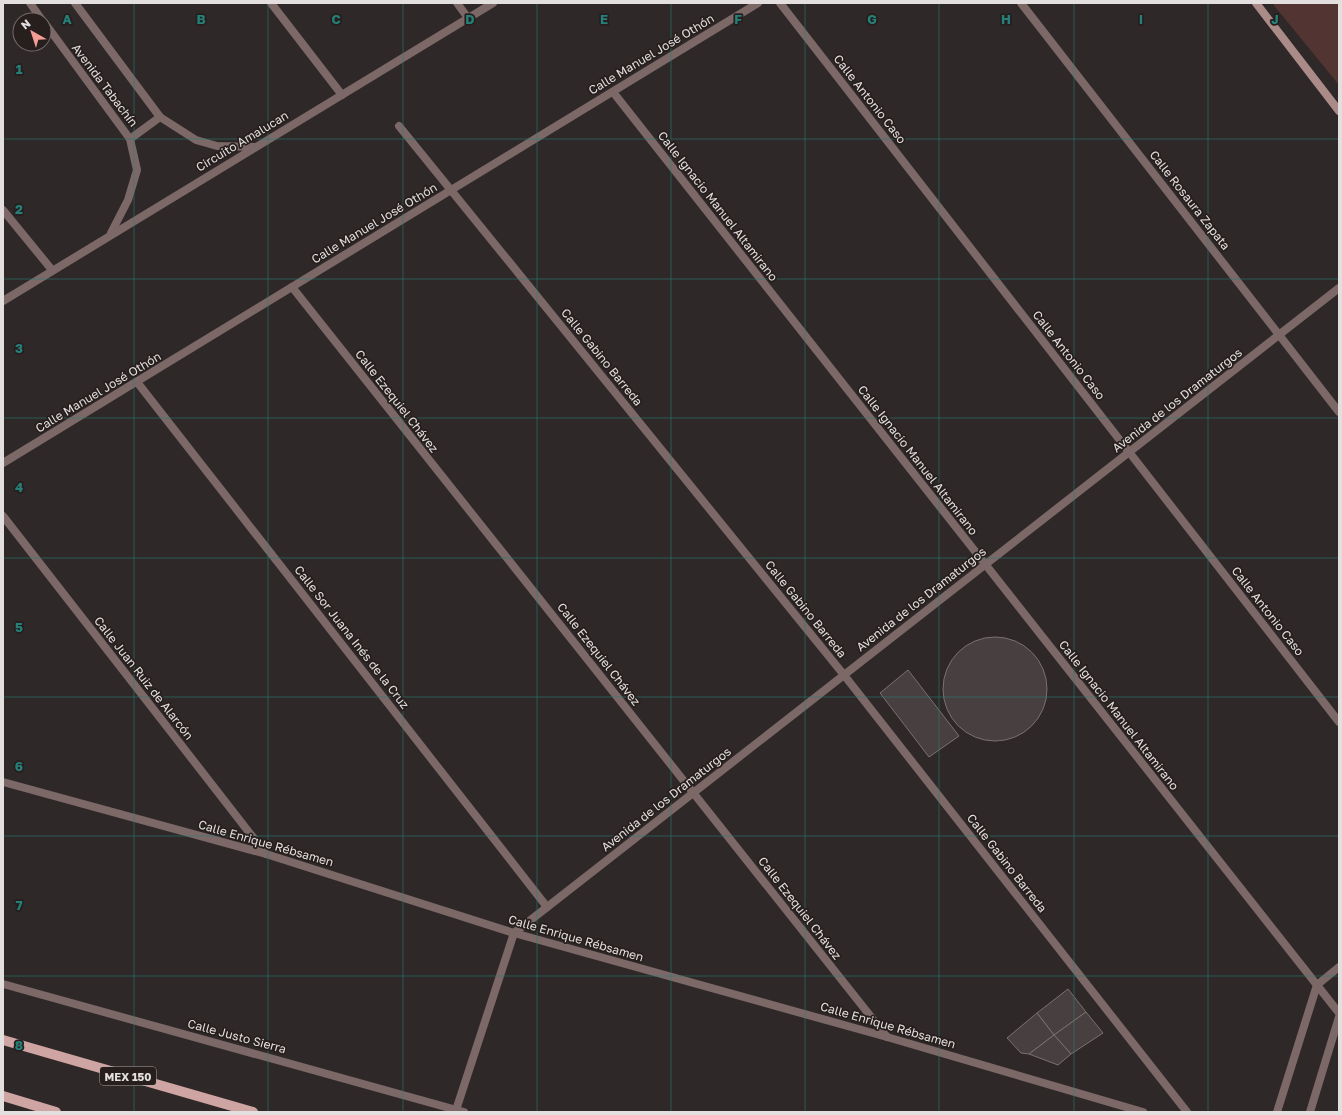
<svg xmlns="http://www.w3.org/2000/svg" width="1342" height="1115" font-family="'Golos Text',sans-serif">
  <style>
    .green { fill: #523432 }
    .building { fill: #484040; stroke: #7a7171 }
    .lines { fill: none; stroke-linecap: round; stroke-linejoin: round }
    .street { stroke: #7c6866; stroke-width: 8 }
    .secondary { stroke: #aa8b88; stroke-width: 8 }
    .primary { stroke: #cea5a2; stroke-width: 10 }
    .grid { fill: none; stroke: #248079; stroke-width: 1; stroke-opacity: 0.55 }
    .labels { text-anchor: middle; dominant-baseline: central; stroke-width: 3.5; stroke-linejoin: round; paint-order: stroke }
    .shield { fill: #261f1e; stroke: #aaa5a4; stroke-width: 1 }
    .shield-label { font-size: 11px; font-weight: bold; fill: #e3dfde }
    .street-label { font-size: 12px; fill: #e3dfde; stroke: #261f1e }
    .grid-label { font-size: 13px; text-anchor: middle; font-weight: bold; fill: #248079; stroke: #261f1e; stroke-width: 3.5; stroke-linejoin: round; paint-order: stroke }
  </style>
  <rect width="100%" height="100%" fill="#2f2828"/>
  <polygon class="green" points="1272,3 1339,3 1339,85"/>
  <g class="building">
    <circle cx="995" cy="689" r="52"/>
    <polygon points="908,670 959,736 929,757 880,693"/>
    <polygon points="1068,989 1086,1012 1054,1035 1037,1013"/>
    <polygon points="1086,1012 1103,1033 1071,1054 1054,1035"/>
    <polygon points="1037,1013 1054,1035 1029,1054 1021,1053 1007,1038"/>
    <polygon points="1054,1035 1071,1054 1058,1065 1029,1054"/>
  </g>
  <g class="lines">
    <g class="street">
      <polyline points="30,3 42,20"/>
      <polyline points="75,3 160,117 196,140 217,146 255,147"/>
      <polyline points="271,3 342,95"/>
      <polyline points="457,3 468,18"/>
      <polyline points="780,3 1339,722"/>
      <polyline points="1021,3 1339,412"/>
      <polyline points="44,22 130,139 137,170 128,200 111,233"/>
      <polyline points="613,92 1339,1013"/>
      <polyline points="399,126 844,675 1187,1112"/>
      <polyline points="130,139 160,117"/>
      <polyline points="3,210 52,270"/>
      <polyline points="292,287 887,1037"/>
      <polyline points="3,301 493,3"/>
      <polyline points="137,382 547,907"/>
      <polyline points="3,463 758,3"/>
      <polyline points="3,516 266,854"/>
      <polyline points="3,782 266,854 514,933 887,1037 1143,1112"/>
      <polyline points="3,984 464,1112"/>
      <polyline points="456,1110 514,933 1339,288"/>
      <polyline points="1277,1112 1317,985 1339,967"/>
      <polyline points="1310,1112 1339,1017"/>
    </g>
    <polyline class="secondary" points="1256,3 1339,111"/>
    <g class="primary">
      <polyline points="3,1040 253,1112"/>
      <polyline points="3,1096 56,1112"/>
    </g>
  </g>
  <path class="grid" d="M 134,3 L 134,1112M 268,3 L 268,1112M 403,3 L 403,1112M 537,3 L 537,1112M 671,3 L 671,1112M 805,3 L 805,1112M 939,3 L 939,1112M 1074,3 L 1074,1112M 1208,3 L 1208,1112M 3,139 L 1339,139M 3,279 L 1339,279M 3,418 L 1339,418M 3,558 L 1339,558M 3,697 L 1339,697M 3,836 L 1339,836M 3,976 L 1339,976"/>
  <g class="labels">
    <rect class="shield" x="100" y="1067" width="56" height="18" rx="3"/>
    <g class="shield-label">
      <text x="128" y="1076">MEX 150</text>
    </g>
    <g class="street-label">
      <text transform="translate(651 54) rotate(-31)">Calle Manuel José Othón</text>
      <text transform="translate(105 85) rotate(53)">Avenida Tabachín</text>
      <text transform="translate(870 99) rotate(52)">Calle Antonio Caso</text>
      <text transform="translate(242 141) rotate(-31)">Circuito Amalucan</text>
      <text transform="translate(1190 200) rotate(52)">Calle Rosaura Zapata</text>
      <text transform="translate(718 206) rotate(52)">Calle Ignacio Manuel Altamirano</text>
      <text transform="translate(374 223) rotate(-31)">Calle Manuel José Othón</text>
      <text transform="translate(1069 355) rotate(52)">Calle Antonio Caso</text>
      <text transform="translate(602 357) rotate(51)">Calle Gabino Barreda</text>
      <text transform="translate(98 392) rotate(-31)">Calle Manuel José Othón</text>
      <text transform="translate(1177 400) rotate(-38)">Avenida de los Dramaturgos</text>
      <text transform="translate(397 401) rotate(52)">Calle Ezequiel Chávez</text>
      <text transform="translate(918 460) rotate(52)">Calle Ignacio Manuel Altamirano</text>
      <text transform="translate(921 599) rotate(-38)">Avenida de los Dramaturgos</text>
      <text transform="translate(806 609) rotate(51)">Calle Gabino Barreda</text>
      <text transform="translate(1268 611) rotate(52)">Calle Antonio Caso</text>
      <text transform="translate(352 637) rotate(52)">Calle Sor Juana Inés de la Cruz</text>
      <text transform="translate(599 654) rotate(52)">Calle Ezequiel Chávez</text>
      <text transform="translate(144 678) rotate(52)">Calle Juan Ruiz de Alarcón</text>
      <text transform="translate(1119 715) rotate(52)">Calle Ignacio Manuel Altamirano</text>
      <text transform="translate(666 799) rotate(-38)">Avenida de los Dramaturgos</text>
      <text transform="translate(266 843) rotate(16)">Calle Enrique Rébsamen</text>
      <text transform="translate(1007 863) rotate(52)">Calle Gabino Barreda</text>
      <text transform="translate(800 908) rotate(52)">Calle Ezequiel Chávez</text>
      <text transform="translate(576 938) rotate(16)">Calle Enrique Rébsamen</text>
      <text transform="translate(888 1025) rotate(16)">Calle Enrique Rébsamen</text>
      <text transform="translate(237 1036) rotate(15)">Calle Justo Sierra</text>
    </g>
  </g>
  <g class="grid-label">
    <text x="67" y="24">A</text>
    <text x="201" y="24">B</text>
    <text x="336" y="24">C</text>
    <text x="470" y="24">D</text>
    <text x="604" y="24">E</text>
    <text x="738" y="24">F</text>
    <text x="872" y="24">G</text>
    <text x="1006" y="24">H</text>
    <text x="1141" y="24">I</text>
    <text x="1275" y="24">J</text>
    <text x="19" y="74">1</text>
    <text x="19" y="214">2</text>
    <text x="19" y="353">3</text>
    <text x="19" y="492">4</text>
    <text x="19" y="632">5</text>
    <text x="19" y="771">6</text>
    <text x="19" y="910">7</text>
    <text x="19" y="1050">8</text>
  </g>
  <rect width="1342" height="1115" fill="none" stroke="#e3dfde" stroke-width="8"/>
  <g transform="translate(32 32) rotate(321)"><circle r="19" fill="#261f1e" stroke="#726c6b"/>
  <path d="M0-3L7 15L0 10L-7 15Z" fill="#f59c96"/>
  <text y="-6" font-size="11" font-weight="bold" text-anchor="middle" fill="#e3dfde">N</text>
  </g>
</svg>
